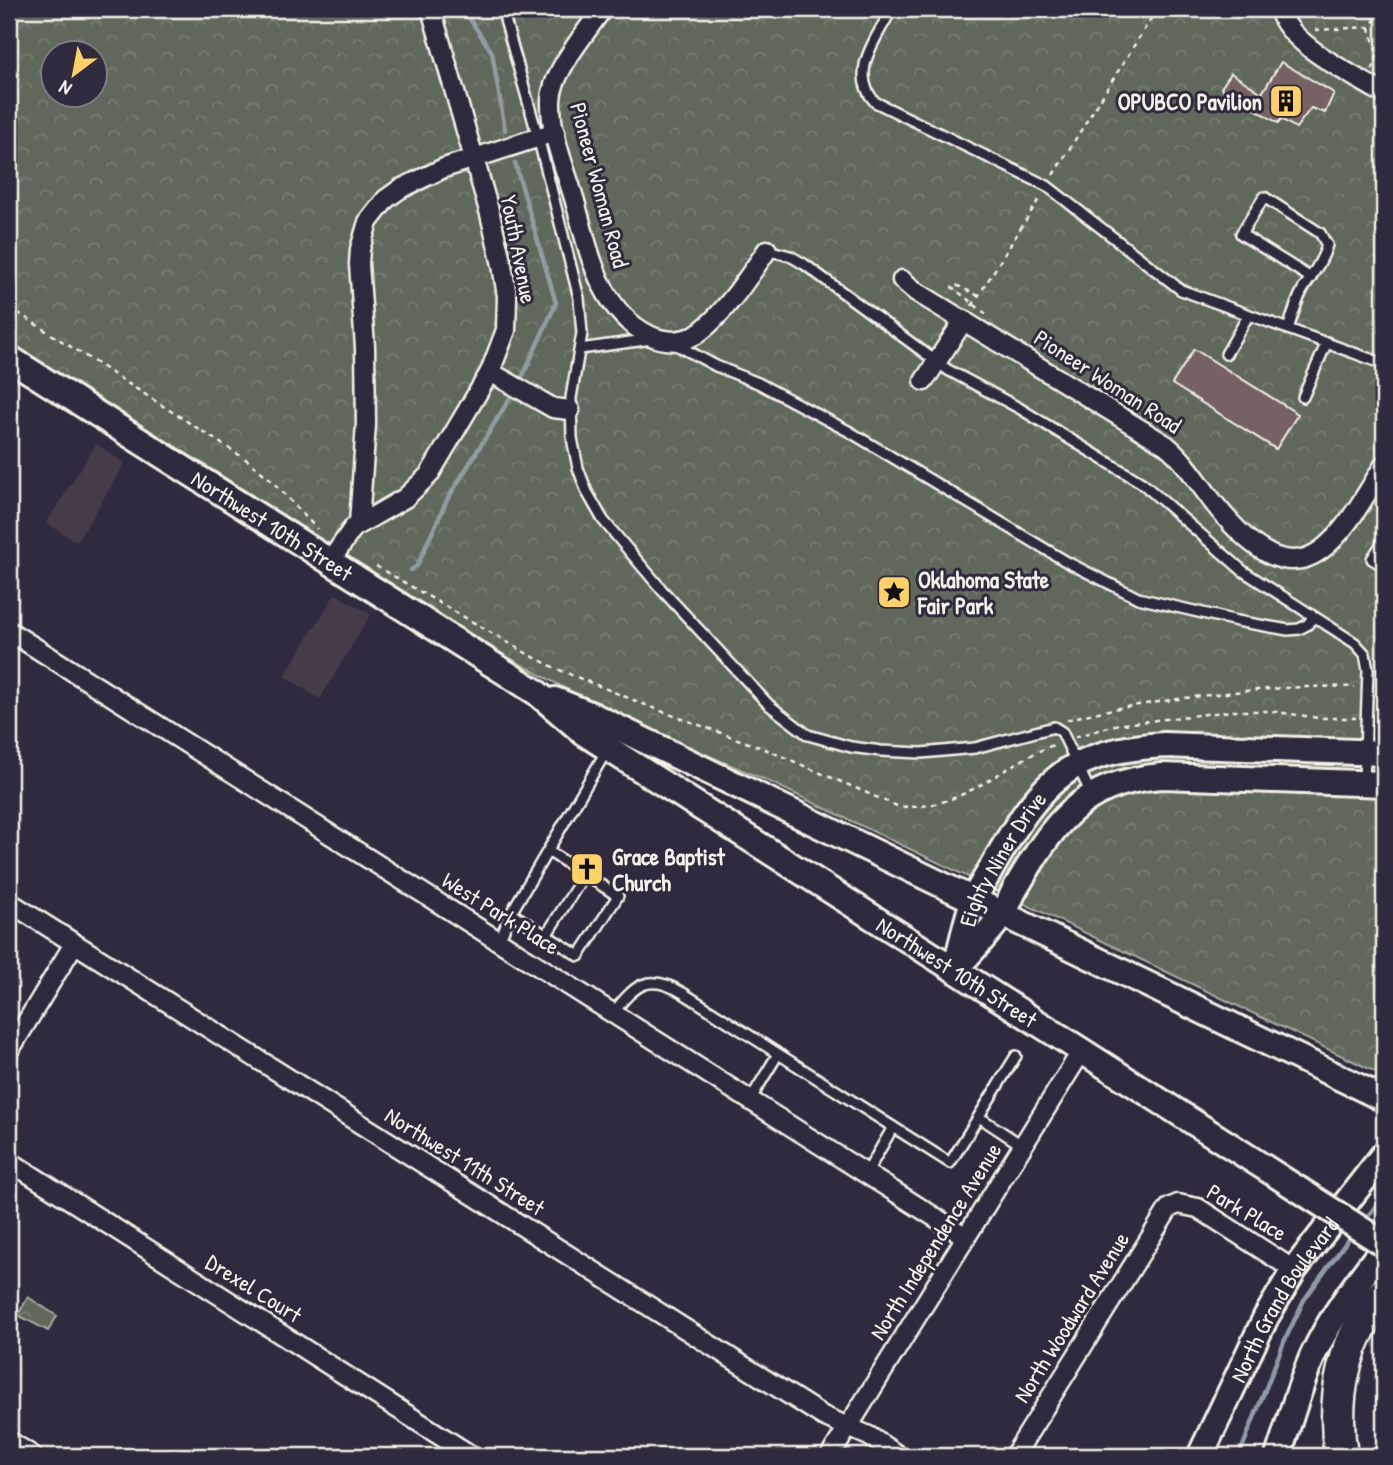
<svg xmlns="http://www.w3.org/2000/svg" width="1393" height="1465" font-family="'Patrick Hand',sans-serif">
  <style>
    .built { fill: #443b49 }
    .forest { fill: url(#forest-crowns); stroke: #aaaca1; stroke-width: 2; fill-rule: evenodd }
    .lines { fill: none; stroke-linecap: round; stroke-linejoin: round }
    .stream { stroke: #8f9ca4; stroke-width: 4.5 }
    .building { fill: #766264; stroke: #f4f1e8; stroke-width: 2 }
    .lane-casing { stroke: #f4f1e8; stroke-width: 14 }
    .street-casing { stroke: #f4f1e8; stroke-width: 23 }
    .secondary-casing { stroke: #f4f1e8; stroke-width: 30 }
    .highway-casing { stroke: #f4f1e8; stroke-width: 37 }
    .path { stroke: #f4f1e8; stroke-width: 2.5; stroke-dasharray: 5 5; stroke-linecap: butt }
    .lane { stroke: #2f2a3d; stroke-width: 9 }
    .street { stroke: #2f2a3d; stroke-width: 18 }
    .secondary { stroke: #2f2a3d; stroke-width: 24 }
    .highway { stroke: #2f2a3d; stroke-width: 32 }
    .secondary-bridge-casing { stroke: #f4f1e8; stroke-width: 30; stroke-linecap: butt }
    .secondary-bridge { stroke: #2f2a3d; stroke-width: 24 }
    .labels { text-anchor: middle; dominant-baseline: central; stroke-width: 6; stroke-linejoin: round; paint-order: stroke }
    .poi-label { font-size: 23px; font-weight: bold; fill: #f4f1e8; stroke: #2f2a3d; text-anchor: start }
    .street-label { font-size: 23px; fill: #f4f1e8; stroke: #2f2a3d }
  </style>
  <defs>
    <pattern id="forest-crowns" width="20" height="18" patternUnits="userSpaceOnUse" patternTransform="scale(1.75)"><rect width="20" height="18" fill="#5f675a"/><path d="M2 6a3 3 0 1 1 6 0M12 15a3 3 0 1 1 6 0" fill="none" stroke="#777d72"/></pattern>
  </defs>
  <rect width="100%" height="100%" fill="#2f2a3d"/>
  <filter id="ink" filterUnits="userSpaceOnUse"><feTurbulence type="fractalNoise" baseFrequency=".0143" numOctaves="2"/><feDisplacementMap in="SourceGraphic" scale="14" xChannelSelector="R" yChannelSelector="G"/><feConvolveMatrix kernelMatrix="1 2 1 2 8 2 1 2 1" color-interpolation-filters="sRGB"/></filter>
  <g filter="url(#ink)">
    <g class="built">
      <polygon points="96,444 125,463 77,542 46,523"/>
      <polygon points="335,594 371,614 320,699 284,676"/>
    </g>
    <g class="forest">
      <path d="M 9,9 L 1384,9 L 1384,1076 L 770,782 L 608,712 L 504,655 L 9,341 ZM 52,52 L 94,52 L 94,94 L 52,94 Z"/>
      <polygon points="28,1297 57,1316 48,1331 18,1315"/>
    </g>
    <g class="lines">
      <g class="stream">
        <polyline points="467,9 471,21 492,52 505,130"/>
        <polyline points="515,163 556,303 520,382"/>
        <polyline points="411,570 417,566 447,500 515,390"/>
        <polyline points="1363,1222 1384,1196"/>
        <polyline points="1239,1456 1284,1342 1304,1300 1352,1234"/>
      </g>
    </g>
    <g class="building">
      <polygon points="1281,62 1334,93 1325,113 1311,108 1296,128 1281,119 1278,123 1221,88 1231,73 1262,93"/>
      <polygon points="1194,349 1298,414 1276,449 1172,384"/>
    </g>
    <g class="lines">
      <g class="lane-casing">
        <g id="lane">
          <polyline points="502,9 538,137 579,298 582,333 571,398 572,438 578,468 587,492 603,520 662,590 769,705 808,735 851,747 881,751 921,753 975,748 1054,727 1062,732 1091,794"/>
          <path d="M 892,9 C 877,37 848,73 875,102 L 1047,186 L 1181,290 L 1384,364"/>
          <polyline points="767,250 790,256 804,264 948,370 1019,408 1142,483 1243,571 1355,643 1365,654 1368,670 1364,782"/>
          <path d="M 1288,329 C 1292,317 1296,303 1302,291 C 1311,276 1322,263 1327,245 L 1320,233 L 1264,197 L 1241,234 L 1311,278"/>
          <polyline points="673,343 716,366 758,383 850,432 1067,562 1138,598 1237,621 1288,630 1299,629 1307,625 1314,617"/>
          <polyline points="580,349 652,339"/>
          <polyline points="1226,354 1248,316"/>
          <polyline points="1303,397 1327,342"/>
          <polyline points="1384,540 1372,559 1384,566"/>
          <polyline points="511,913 579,956 618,896 548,851"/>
          <polyline points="547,934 584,875"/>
          <polyline points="499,941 511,913 607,750"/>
          <path d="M 613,1013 C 635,985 648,972 683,993 L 893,1127 L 866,1174"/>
          <polyline points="750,1100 778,1054"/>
          <polyline points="979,1117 1023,1146"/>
          <polyline points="893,1127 950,1163 1016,1056"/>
        </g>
      </g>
      <g class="street-casing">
        <g id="street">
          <path d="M 602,9 C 586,33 551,73 551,101 C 550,136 567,172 576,205 C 589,252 600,311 649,335 C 663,342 681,343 695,335 C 721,319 750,275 767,250"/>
          <path d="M 1279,9 C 1288,45 1354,75 1384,94"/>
          <path d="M 902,280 L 915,291 L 1166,445 C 1187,462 1200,486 1217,507 C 1299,608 1335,548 1384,465"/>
          <polyline points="490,372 553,408 570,410"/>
          <polyline points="924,381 964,320"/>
          <polyline points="359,523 366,424 365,347 359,264 360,249 368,222 386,199 400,189 444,168 555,132"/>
          <polyline points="329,563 353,528 405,498 429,475 490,372 506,330 507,296 502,265 490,214 431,9"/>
          <polyline points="9,631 966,1237"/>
          <polyline points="9,902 823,1416 869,1436 899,1456"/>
          <polyline points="9,1051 74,944"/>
          <polyline points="9,1161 472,1456"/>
          <polyline points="9,1441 33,1456"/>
          <polyline points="830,1456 1081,1052"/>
          <polyline points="1014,1456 1169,1208 1178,1204 1198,1208 1294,1270"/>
        </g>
      </g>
      <g class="secondary-casing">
        <g id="secondary">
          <path id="s1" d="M 9,358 L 536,692 L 584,733 L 1298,1189"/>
          <polyline points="555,700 592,715 1384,1099"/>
          <path d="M 960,964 C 974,948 990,932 1002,915 C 1007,908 1010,899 1014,891 C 1053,824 1079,783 1162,776 L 1384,784"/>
          <path id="s2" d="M 955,970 C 961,948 965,924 973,902 C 977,891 985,880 991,869 C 1012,832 1037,787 1075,766 C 1102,751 1133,747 1164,745 L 1384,753"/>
          <path id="s3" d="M 1200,1456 L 1266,1317 L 1294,1270 L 1384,1154"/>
          <path d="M 1278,1456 C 1289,1423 1299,1387 1313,1355 C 1331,1316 1358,1281 1384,1247"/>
        </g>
      </g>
      <g class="highway-casing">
        <path id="highway" d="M 1341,1456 C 1332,1398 1343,1338 1384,1294"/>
      </g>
      <g class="path">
        <polyline points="1369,9 1378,15"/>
        <polyline points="1315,30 1370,27"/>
        <path d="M 1372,70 C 1382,55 1372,43 1370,27 L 1378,15 L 1384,15"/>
        <polyline points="1053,175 1157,9"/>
        <polyline points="979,296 954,284 952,287 990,317"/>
        <polyline points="972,306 1041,196"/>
        <polyline points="9,307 247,460 269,478 317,529"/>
        <path d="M 376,566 L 526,653 L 557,669 L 658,710 L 765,749 L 897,806 C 963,813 1000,764 1056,744"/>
        <polyline points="1377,718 1384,718"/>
        <path d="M 1067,720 C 1103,709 1140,705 1178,699 C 1236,691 1295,685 1355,687"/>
        <polyline points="1075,737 1115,725 1231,711 1270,711 1319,718 1356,718"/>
      </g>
      <use href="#lane" class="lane"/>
      <use href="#street" class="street"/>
      <use href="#secondary" class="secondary"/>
      <use href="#highway" class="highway"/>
      <g class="secondary-bridge-casing">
        <polyline id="secondary-bridge" points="1298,1189 1384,1244"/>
      </g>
      <use href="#secondary-bridge" class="secondary-bridge"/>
    </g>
  </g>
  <defs>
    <g id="building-square" transform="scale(1.75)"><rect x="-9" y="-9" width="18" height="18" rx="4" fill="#ffd166" stroke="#2f2a3d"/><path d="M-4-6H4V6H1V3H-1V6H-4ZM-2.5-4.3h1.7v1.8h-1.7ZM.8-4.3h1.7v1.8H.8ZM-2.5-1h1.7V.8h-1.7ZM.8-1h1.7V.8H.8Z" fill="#111"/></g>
    <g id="sight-square" transform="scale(1.75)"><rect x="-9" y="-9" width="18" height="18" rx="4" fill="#ffd166" stroke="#2f2a3d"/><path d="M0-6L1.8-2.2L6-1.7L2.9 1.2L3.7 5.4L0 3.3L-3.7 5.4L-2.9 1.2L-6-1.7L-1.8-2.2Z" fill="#111"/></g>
    <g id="church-square" transform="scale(1.75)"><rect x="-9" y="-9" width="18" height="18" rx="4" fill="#ffd166" stroke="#2f2a3d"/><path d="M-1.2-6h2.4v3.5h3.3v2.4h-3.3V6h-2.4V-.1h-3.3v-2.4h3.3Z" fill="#111"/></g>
  </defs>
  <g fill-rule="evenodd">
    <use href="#building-square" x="1286" y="101"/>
    <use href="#sight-square" x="894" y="592"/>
    <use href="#church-square" x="587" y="869"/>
  </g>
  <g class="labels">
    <g class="poi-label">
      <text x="1262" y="101" text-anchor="end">OPUBCO Pavilion</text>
      <text x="918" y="579">Oklahoma State<tspan x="918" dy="26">Fair Park</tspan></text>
      <text x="612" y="856">Grace Baptist<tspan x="612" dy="26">Church</tspan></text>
    </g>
    <g class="street-label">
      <text transform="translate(600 185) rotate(75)">Pioneer Woman Road</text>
      <text transform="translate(519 249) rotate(79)">Youth Avenue</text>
      <text transform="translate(1108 381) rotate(33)">Pioneer Woman Road</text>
      <text stroke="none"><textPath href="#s1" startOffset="312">Northwest 10th Street</textPath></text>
      <text stroke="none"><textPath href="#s2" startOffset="122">Eighty Niner Drive</textPath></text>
      <text transform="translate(501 913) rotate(32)">West Park Place</text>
      <text stroke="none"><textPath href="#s1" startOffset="1130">Northwest 10th Street</textPath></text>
      <text transform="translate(465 1161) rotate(32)">Northwest 11th Street</text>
      <text transform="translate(1247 1212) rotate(31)">Park Place</text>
      <text transform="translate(935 1241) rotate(-58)">North Independence Avenue</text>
      <text transform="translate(254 1288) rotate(32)">Drexel Court</text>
      <text stroke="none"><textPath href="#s3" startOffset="178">North Grand Boulevard</textPath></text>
      <text transform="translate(1071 1317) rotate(-58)">North Woodward Avenue</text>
    </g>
  </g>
  <rect width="1393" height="1465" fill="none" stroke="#2f2a3d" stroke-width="35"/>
  <rect x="18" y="18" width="1358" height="1430" fill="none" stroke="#f4f1e8" stroke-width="2.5" filter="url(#ink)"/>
  <g transform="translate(74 74) rotate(212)"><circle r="33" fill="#2f2a3d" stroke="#7e7a81" stroke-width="2"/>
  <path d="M0-5L12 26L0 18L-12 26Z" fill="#ffd166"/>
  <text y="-10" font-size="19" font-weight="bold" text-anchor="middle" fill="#f4f1e8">N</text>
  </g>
</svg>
